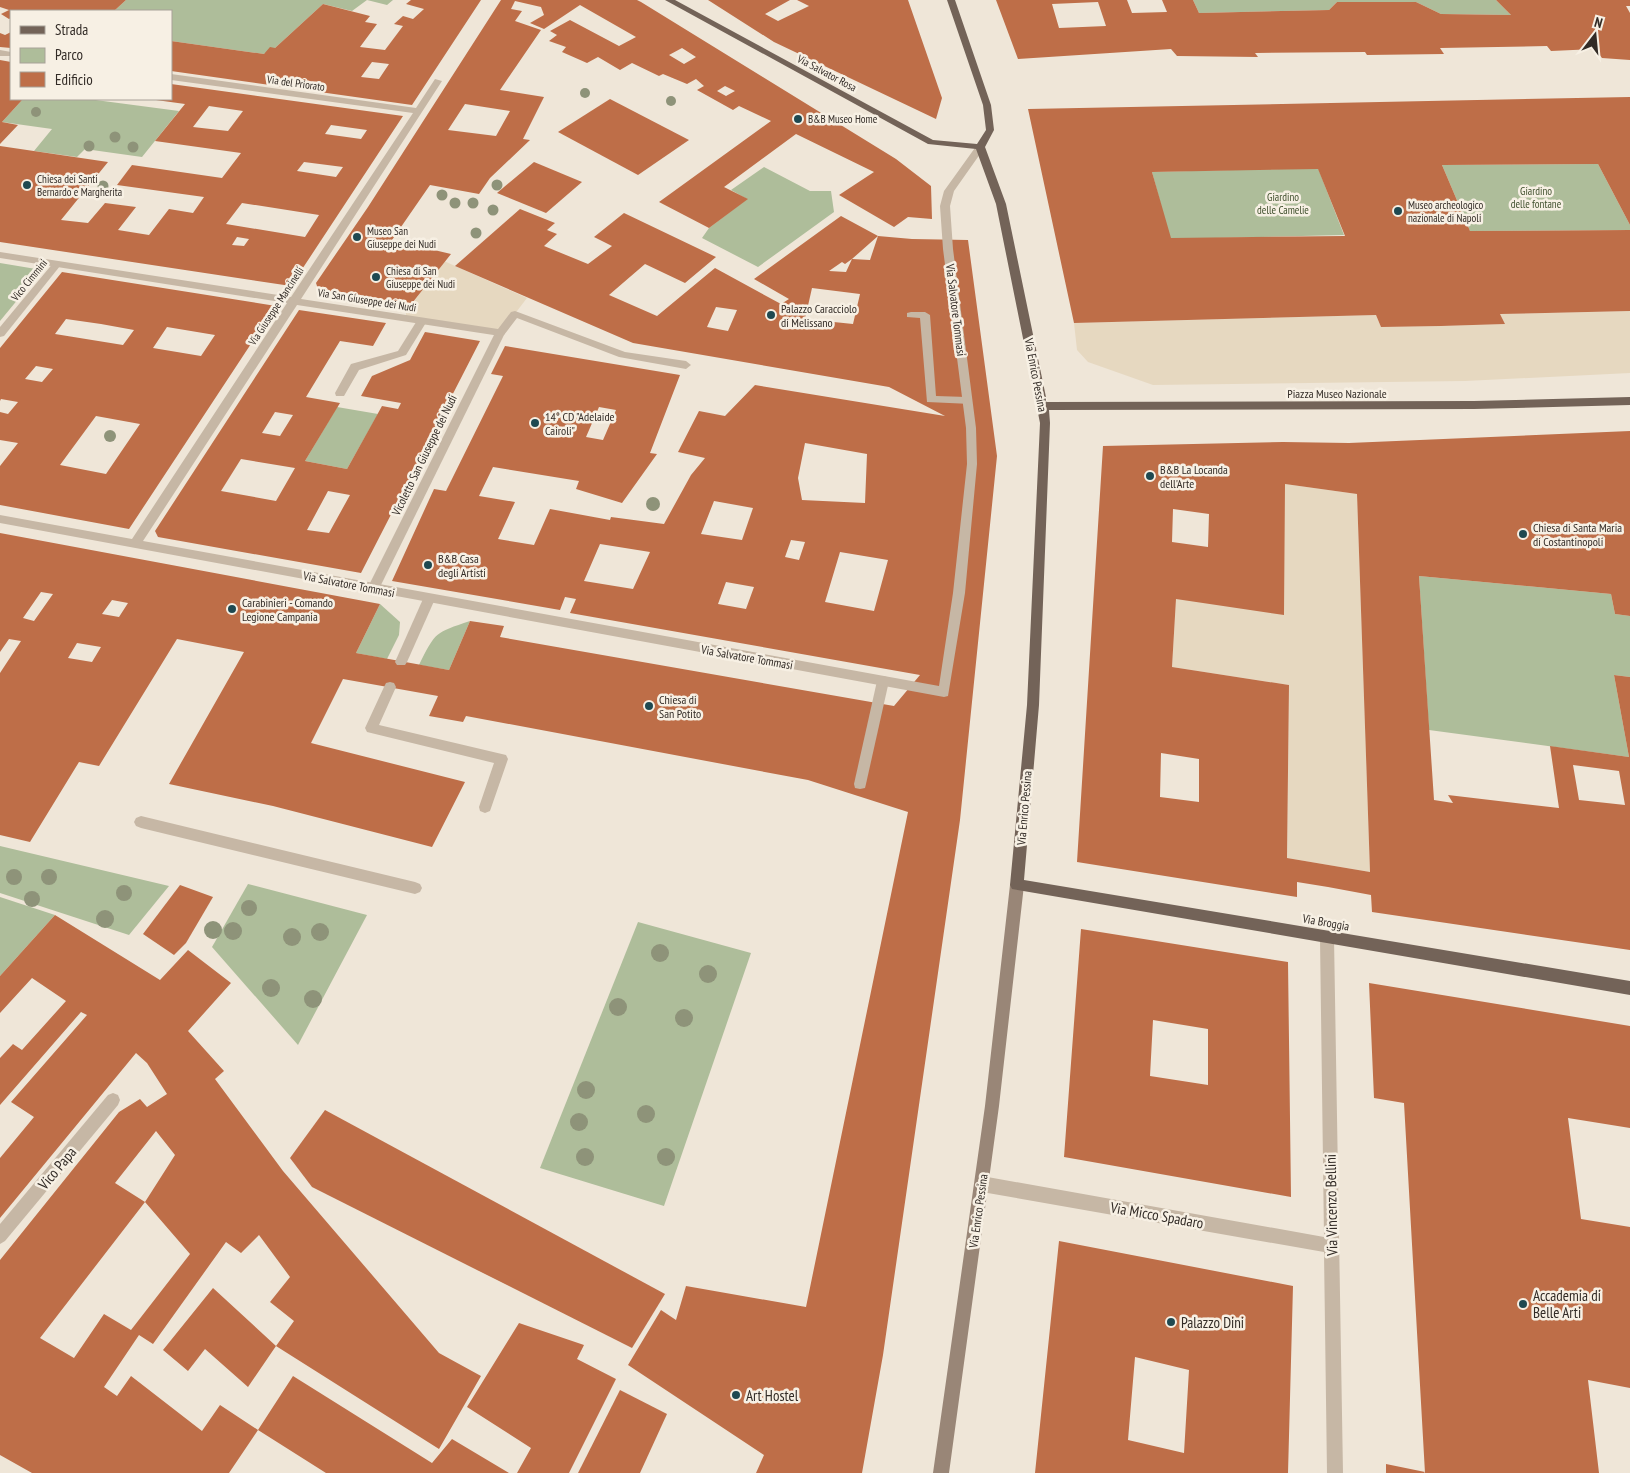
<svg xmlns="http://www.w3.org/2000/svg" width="1630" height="1473" font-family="'PT Sans Narrow',sans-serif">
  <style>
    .green { fill: #aebd9a }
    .plaza { fill: #e6d8c0 }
    .building { fill: #be6e48; fill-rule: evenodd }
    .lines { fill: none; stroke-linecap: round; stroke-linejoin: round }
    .lane { fill: #c6b7a5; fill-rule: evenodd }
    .street { fill: #c6b7a5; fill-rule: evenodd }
    .secondary { fill: #998677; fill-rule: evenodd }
    .primary { fill: #736358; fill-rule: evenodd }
    .tree { fill: #8e9379 }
    .poi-dot { fill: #1f4951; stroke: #f7f0e4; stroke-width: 2 }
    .labels { text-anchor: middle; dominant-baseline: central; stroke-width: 5; stroke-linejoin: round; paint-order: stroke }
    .far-street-label { font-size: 11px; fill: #322b26; stroke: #f7f0e4 }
    .far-poi-label { font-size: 11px; fill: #322b26; stroke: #f7f0e4; text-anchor: start }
    .far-park-label { font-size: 11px; fill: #3f4f2c; stroke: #f7f0e4 }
    .poi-label { font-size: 12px; fill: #322b26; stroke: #f7f0e4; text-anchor: start }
    .street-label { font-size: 12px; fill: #322b26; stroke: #f7f0e4 }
    .near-street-label { font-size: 15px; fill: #322b26; stroke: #f7f0e4 }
    .near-poi-label { font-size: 15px; fill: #322b26; stroke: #f7f0e4; text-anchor: start }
  </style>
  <rect width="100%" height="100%" fill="#efe6d8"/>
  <g class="green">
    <polygon points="126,0 393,0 387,5 367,0 352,11 323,4 275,48 264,54 171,41 171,11 114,11"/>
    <polygon points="1193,0 1496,0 1511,15 1441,14 1416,2 1337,2 1329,10 1199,13"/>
    <polygon points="23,99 88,99 179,111 142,157 85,149 77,157 34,151 52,129 2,122"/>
    <polygon points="1598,164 1630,225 1630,230 1470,231 1442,165"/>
    <polygon points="764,167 810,191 831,191 834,212 758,267 702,238 709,228 747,199 731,190"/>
    <polygon points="1318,168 1344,235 1170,239 1152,172"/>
    <polygon points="0,263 42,270 0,321"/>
    <polygon points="337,407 378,414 347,469 305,461"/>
    <polygon points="1419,576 1611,594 1615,614 1630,616 1630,677 1614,675 1629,757 1429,730"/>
    <polygon points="380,604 400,622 399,635 387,659 356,653"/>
    <path d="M 470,621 L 449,670 L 419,665 C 436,631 435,633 470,621 Z"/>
    <polygon points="0,846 169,886 129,935 0,893"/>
    <polygon points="248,884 367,915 298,1045 212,947"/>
    <polygon points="0,897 55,915 0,976"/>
    <polygon points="638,922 751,953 664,1206 540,1168"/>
  </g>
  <g class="plaza">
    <polygon points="444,261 527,298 500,333 406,319 406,312"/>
    <polygon points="1630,311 1630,373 1465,381 1153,385 1088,362 1077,350 1074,323 1376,315 1381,327 1441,326 1504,324 1500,314"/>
    <polygon points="1285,484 1357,494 1370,872 1287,858 1289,685 1172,667 1176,599"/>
  </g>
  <g class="building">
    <polygon points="0,0 126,0 114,11 11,11 11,18 9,19 1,14 9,10 0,7"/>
    <path d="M 411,0 L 481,0 L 412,105 L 171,71 L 171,41 L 264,54 L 270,47 L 275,48 L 323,4 L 370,16 L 365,22 L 377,24 L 360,47 L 385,50 L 403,26 L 394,24 L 403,16 L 413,19 L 424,9 L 406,4 ZM 372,62 L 389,64 L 379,79 L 361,77 Z"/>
    <path d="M 501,0 L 637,0 L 641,2 L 896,159 L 931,186 L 932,219 L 908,217 L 894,227 L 839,195 L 874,172 L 796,134 L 724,187 L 748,199 L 709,228 L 659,202 L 771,121 L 739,106 L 733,110 L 697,90 L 704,86 L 696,79 L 687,84 L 663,74 L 659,76 L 632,63 L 620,70 L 598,57 L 587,63 L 562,52 L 566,47 L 549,41 L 557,35 L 550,31 L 570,20 L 619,46 L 636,37 L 580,5 L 544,29 L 530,23 L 544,15 L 541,7 L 515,1 L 511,9 L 522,11 L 515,21 L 541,30 L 500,90 L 544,97 L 523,139 L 530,140 L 490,178 L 479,194 L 430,185 L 392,240 L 451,254 L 409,307 L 319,292 L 316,283 L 368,207 ZM 682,48 L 696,57 L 684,64 L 669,55 ZM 725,86 L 735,91 L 726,96 L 717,91 ZM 465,104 L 510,111 L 496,136 L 448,130 Z"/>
    <polygon points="708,0 790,0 765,14 778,21 809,6 797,0 908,0 942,98 936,119 774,42"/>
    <path d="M 996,0 L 1127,0 L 1132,13 L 1167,12 L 1162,0 L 1193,0 L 1199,13 L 1329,10 L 1337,2 L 1416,2 L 1441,14 L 1511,15 L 1496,0 L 1630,0 L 1630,6 L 1626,6 L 1630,13 L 1630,60 L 1602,58 L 1595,49 L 1551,51 L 1547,46 L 1440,48 L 1444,54 L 1367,55 L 1365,52 L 1255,53 L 1258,57 L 1177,56 L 1171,49 L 1018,59 ZM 1098,2 L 1106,26 L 1059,28 L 1052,4 Z"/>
    <polygon points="11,32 11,48 0,47 0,33 5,35"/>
    <polygon points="0,60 11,62 11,99 23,99 2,122 18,125 0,144"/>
    <path d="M 171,84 L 403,116 L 291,286 L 0,242 L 0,146 L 108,162 L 61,220 L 88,223 L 105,203 L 136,207 L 118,230 L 149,235 L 169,209 L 193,213 L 204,197 L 117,185 L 132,165 L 222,178 L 241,153 L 155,141 L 185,104 L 156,100 L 171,99 ZM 209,106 L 243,111 L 228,131 L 193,127 ZM 331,125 L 367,130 L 361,139 L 325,134 ZM 304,162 L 343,167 L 336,177 L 297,171 ZM 242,203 L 319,215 L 305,237 L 226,224 ZM 237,237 L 249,239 L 244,246 L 232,245 Z"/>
    <path d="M 1630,97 L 1630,225 L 1598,164 L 1442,165 L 1470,231 L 1630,230 L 1630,311 L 1500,314 L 1505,324 L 1441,326 L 1381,327 L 1376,315 L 1074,323 L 1028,109 ZM 1318,169 L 1345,236 L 1171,238 L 1152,172 Z"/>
    <polygon points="610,99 689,140 638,175 558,132"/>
    <polygon points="534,162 582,182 546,213 497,193"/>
    <path d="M 520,209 L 555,223 L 547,230 L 557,234 L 544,246 L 588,264 L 612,246 L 594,237 L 624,213 L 716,257 L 685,283 L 645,264 L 609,295 L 657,316 L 715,268 L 781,304 L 789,299 L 754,279 L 841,216 L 878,236 L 852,259 L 870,260 L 878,236 L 912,239 L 968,240 L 997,456 L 960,820 L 883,1355 L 862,1473 L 756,1473 L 764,1455 L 628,1365 L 661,1310 L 676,1320 L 686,1286 L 806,1307 L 908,812 L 808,780 L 466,716 L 463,722 L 429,716 L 438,696 L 343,679 L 311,743 L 465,782 L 432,847 L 273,806 L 169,784 L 244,652 L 177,639 L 99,766 L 79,762 L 30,842 L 0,835 L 0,673 L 21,641 L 9,639 L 0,652 L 0,533 L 380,604 L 356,653 L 449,670 L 470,621 L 504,626 L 500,637 L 894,706 L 920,675 L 570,613 L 576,599 L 565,597 L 560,610 L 392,581 L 434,489 L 446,491 L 503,376 L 491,374 L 505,346 L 680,375 L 650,453 L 657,454 L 622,503 L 576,489 L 579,481 L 493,467 L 479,496 L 515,502 L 498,539 L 534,545 L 550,509 L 610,520 L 611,517 L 664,524 L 691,475 L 705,458 L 678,452 L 699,411 L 725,416 L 755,385 L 945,416 L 889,387 L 633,343 L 455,266 ZM 852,259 L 846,272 L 829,271 L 842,262 L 845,264 ZM 812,288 L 860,294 L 853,324 L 805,319 ZM 716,307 L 737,310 L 728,331 L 707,327 ZM 599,407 L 616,410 L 603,440 L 586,437 ZM 805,443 L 867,454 L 865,503 L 802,500 L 798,478 ZM 714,501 L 753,508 L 742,540 L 701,534 ZM 791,540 L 805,542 L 799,560 L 785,557 ZM 600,544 L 650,552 L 633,589 L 584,581 ZM 840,552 L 888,560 L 874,611 L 825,602 ZM 726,582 L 754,587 L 746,609 L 718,604 ZM 41,592 L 53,594 L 34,621 L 23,618 ZM 112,600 L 128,603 L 119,617 L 102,614 ZM 77,643 L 101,647 L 92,662 L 68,658 Z"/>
    <path d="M 62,272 L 276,306 L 129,529 L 0,505 L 0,466 L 18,443 L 0,440 L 0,412 L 8,414 L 18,402 L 1,399 L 0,401 L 0,348 ZM 66,319 L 101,324 L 134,330 L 123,345 L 55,334 ZM 167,327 L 215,335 L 201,356 L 153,348 ZM 36,366 L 53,369 L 42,382 L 25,379 ZM 96,416 L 140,424 L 106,474 L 60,465 Z"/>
    <path d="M 299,310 L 386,323 L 373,346 L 340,341 L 306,397 L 340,403 L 305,461 L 347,469 L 382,406 L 398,409 L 401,403 L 361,396 L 372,376 L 410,360 L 425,332 L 480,341 L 361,573 L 158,537 L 155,531 ZM 275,412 L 293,415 L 280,436 L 262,433 ZM 241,459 L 295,468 L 276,501 L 221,491 ZM 328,491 L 350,495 L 329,533 L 307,530 Z"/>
    <path d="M 1630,431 L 1630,616 L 1615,614 L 1611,594 L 1419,576 L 1434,800 L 1453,803 L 1448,795 L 1559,808 L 1550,746 L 1629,757 L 1614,675 L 1630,677 L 1630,950 L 1372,912 L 1371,895 L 1328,887 L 1297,882 L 1297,897 L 1077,862 L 1103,446 L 1283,442 L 1349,443 ZM 1285,484 L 1357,494 L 1370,872 L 1287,858 L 1289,685 L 1172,667 L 1176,599 L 1284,615 ZM 1173,509 L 1209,514 L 1208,547 L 1172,542 ZM 1161,753 L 1199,759 L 1199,802 L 1160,797 ZM 1573,765 L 1619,771 L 1625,805 L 1579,800 Z"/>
    <polygon points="180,885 213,897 186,943 174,955 143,934"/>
    <path d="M 55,915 L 160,980 L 188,950 L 231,983 L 188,1031 L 224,1071 L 215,1079 L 283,1171 L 439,1353 L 481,1376 L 439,1449 L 276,1346 L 294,1321 L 270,1302 L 290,1277 L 259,1235 L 241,1253 L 226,1242 L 153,1344 L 139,1335 L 104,1387 L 117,1396 L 131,1376 L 202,1431 L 220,1405 L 258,1430 L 229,1473 L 32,1473 L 0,1455 L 0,1260 L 119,1112 L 140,1099 L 147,1107 L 167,1094 L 147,1063 L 136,1053 L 0,1218 L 0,1158 L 34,1117 L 11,1102 L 87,1015 L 81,1012 L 0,1105 L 0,1058 L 13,1044 L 22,1050 L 66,1001 L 32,978 L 0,1013 L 0,976 ZM 156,1131 L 175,1155 L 145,1202 L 190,1254 L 131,1330 L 104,1314 L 74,1358 L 40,1338 L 145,1202 L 115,1183 Z"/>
    <path d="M 1081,929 L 1288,962 L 1291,1197 L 1064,1157 ZM 1153,1020 L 1208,1029 L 1208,1085 L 1150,1076 Z"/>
    <polygon points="1369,983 1630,1026 1630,1128 1568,1118 1581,1219 1630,1227 1630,1388 1588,1380 1599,1473 1425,1473 1404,1103 1374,1098"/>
    <polygon points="325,1110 665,1294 632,1348 312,1187 290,1158"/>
    <path d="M 1059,1241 L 1293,1286 L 1288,1473 L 1035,1473 ZM 1135,1357 L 1189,1370 L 1184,1453 L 1128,1440 Z"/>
    <polygon points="213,1288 276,1346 248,1387 205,1349 188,1371 163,1350"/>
    <polygon points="519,1323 584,1345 577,1359 616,1379 569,1473 517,1473 531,1448 467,1407"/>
    <polygon points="293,1376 432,1463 452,1439 509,1473 326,1473 258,1430"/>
    <polygon points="620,1390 667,1414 640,1473 578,1473"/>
    <polygon points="1386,1464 1425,1472 1424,1473 1386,1473"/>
  </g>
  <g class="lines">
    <g class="lane">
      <polygon points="57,261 60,262 60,266 4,336 0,337 0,327 54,262"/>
      <polygon points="911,312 925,312 930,315 936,396 967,397 972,401 971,404 927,402 920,318 907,317 907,313"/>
      <polygon points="422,318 427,321 406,355 359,370 344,396 336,396 335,393 351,364 398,351 418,319"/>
      <polygon points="500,330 505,333 379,589 377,592 369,592 367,589 495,333"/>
      <polygon points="429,594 435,599 407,662 405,665 397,665 395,662 423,599"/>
      <polygon points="883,676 887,677 889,681 866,784 865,788 860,789 855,788 854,784 877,681 879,677"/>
      <polygon points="390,682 394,683 396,687 379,725 506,755 508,759 490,811 485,813 480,811 479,807 494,763 367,732 365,728 384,687 386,683"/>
      <polygon points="141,816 415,882 420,884 422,888 420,892 415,894 141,828 136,826 134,822 136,818"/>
    </g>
    <g class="street">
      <polygon points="0,50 11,52 11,56 0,56"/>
      <polygon points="171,74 416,108 435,79 442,81 301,299 498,329 511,312 515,311 625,352 686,361 691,365 686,369 619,357 517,318 504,335 500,336 297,305 143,541 939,686 953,593 967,464 966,428 943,249 940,206 944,191 977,145 983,145 985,147 954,191 950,206 953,249 976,428 977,464 965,593 948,696 944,697 0,523 0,515 132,539 287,303 0,258 0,252 291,297 413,113 171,80"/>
      <polygon points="1327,932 1332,934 1334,938 1343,1473 1327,1473 1324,1252 982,1192 977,1189 974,1184 977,1179 982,1176 1324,1237 1320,938 1322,934"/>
      <polygon points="113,1093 118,1095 120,1100 118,1105 5,1241 0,1244 0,1224 108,1095"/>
    </g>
    <polygon class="secondary" points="1017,879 1022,881 1024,885 999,1106 949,1473 933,1473 985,1106 1010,885 1012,881"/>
    <polygon class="primary" points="665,0 675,0 933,140 977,144 986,130 983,105 947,0 955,0 991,105 994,130 985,147 1006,204 1047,402 1474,401 1630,397 1630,405 1474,409 1049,410 1050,423 1039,705 1024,880 1630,981 1630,995 1012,889 1010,885 1027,705 1040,423 996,204 976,149 928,144"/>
  </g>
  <g class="tree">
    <circle cx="585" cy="93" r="5"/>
    <circle cx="671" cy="101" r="5"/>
    <circle cx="36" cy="112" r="5"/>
    <circle cx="115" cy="137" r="5.5"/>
    <circle cx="89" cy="146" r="5.5"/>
    <circle cx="133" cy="147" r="5.5"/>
    <circle cx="497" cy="185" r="5.5"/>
    <circle cx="103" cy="186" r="5.5"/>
    <circle cx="442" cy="195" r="5.5"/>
    <circle cx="455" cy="203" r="5.5"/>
    <circle cx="473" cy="203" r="5.5"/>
    <circle cx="493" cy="210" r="5.5"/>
    <circle cx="476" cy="233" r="5.5"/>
    <circle cx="110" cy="436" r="6"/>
    <circle cx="653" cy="504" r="7"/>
    <circle cx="14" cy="877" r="8"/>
    <circle cx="49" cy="877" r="8"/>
    <circle cx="124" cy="893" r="8"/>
    <circle cx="32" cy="899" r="8"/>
    <circle cx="249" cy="908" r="8"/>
    <circle cx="105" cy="919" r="9"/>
    <circle cx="213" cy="930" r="9"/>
    <circle cx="233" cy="931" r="9"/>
    <circle cx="320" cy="932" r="9"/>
    <circle cx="292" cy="937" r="9"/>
    <circle cx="660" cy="953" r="9"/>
    <circle cx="708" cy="974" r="9"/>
    <circle cx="271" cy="988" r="9"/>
    <circle cx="313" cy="999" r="9"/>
    <circle cx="618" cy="1007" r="9"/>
    <circle cx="684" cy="1018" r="9"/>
    <circle cx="586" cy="1090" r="9"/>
    <circle cx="646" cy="1114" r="9"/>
    <circle cx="579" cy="1122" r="9"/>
    <circle cx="585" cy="1157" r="9"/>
    <circle cx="666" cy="1157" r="9"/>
  </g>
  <g class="poi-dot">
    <circle cx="798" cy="119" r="5"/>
    <circle cx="27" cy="185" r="5"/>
    <circle cx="1398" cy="211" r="5"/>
    <circle cx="357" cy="237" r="5"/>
    <circle cx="376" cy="277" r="5"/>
    <circle cx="771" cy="315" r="5"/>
    <circle cx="535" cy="423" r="5"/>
    <circle cx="1150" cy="476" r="5"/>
    <circle cx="1523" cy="534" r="5"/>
    <circle cx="428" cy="565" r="5"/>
    <circle cx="232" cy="609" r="5"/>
    <circle cx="649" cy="706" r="5"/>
    <circle cx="1523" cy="1304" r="5"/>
    <circle cx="1171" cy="1322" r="5"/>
    <circle cx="736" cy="1395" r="5"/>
  </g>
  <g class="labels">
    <g class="far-street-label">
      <text transform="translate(827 73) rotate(28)">Via Salvator Rosa</text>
      <text transform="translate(296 83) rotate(8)">Via del Priorato</text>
      <text transform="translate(29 280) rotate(-51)">Vico Cimmini</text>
      <text transform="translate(367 300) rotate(9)">Via San Giuseppe dei Nudi</text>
      <text transform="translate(276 306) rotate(-57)">Via Giuseppe Mancinelli</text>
    </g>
    <g class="far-poi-label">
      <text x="808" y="119">B&amp;B Museo Home</text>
      <text x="37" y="179">Chiesa dei Santi<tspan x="37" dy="13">Bernardo e Margherita</tspan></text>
      <text x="1408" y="205">Museo archeologico<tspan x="1408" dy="13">nazionale di Napoli</tspan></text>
      <text x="367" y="231">Museo San<tspan x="367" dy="13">Giuseppe dei Nudi</tspan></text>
      <text x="386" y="271">Chiesa di San<tspan x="386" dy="13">Giuseppe dei Nudi</tspan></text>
    </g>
    <g class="far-park-label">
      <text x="1536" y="191">Giardino<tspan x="1536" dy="13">delle fontane</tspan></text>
      <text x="1283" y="197">Giardino<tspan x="1283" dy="13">delle Camelie</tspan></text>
    </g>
    <g class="poi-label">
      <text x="781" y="308">Palazzo Caracciolo<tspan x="781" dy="14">di Melissano</tspan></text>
      <text x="545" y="416">14° CD "Adelaide<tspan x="545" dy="14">Cairoli"</tspan></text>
      <text x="1160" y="469">B&amp;B La Locanda<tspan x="1160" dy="14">dell'Arte</tspan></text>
      <text x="1533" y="527">Chiesa di Santa Maria<tspan x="1533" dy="14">di Costantinopoli</tspan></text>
      <text x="438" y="558">B&amp;B Casa<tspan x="438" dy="14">degli Artisti</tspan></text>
      <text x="242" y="602">Carabinieri - Comando<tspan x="242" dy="14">Legione Campania</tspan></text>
      <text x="659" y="699">Chiesa di<tspan x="659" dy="14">San Potito</tspan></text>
    </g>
    <g class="street-label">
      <text transform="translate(956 310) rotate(83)">Via Salvatore Tommasi</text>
      <text transform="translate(1036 375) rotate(79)">Via Enrico Pessina</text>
      <text x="1337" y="393">Piazza Museo Nazionale</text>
      <text transform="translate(424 455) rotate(-64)">Vicoletto San Giuseppe dei Nudi</text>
      <text transform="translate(349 584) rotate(11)">Via Salvatore Tommasi</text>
      <text transform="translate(747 657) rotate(10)">Via Salvatore Tommasi</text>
      <text transform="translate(1024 808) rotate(-85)">Via Enrico Pessina</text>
      <text transform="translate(1326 922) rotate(10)">Via Broggia</text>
      <text transform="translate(978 1211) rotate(-82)">Via Enrico Pessina</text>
    </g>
    <g class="near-street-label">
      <text transform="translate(57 1168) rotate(-50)">Vico Papa</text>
      <text transform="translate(1331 1205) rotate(-91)">Via Vincenzo Bellini</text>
      <text transform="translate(1157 1215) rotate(10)">Via Micco Spadaro</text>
    </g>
    <g class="near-poi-label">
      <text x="1533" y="1295">Accademia di<tspan x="1533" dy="17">Belle Arti</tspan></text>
      <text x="1181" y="1322">Palazzo Dini</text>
      <text x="746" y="1395">Art Hostel</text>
    </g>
  </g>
  <rect x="10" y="10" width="162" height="90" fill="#f7f0e4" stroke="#a8a198"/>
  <rect x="20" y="26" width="25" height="8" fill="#736358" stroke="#a8a198"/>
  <text x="55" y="35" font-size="15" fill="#322b26">Strada</text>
  <rect x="20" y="48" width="25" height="15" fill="#aebd9a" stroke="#a8a198"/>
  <text x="55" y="60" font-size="15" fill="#322b26">Parco</text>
  <rect x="20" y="72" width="25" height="15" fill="#be6e48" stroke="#a8a198"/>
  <text x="55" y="85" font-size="15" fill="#322b26">Edificio</text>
  <g transform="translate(1595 35) rotate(16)" stroke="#f7f0e4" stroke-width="4" paint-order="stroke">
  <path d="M0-4L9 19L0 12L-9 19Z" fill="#322b26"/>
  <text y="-8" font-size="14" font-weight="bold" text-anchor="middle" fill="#322b26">N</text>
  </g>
</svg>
